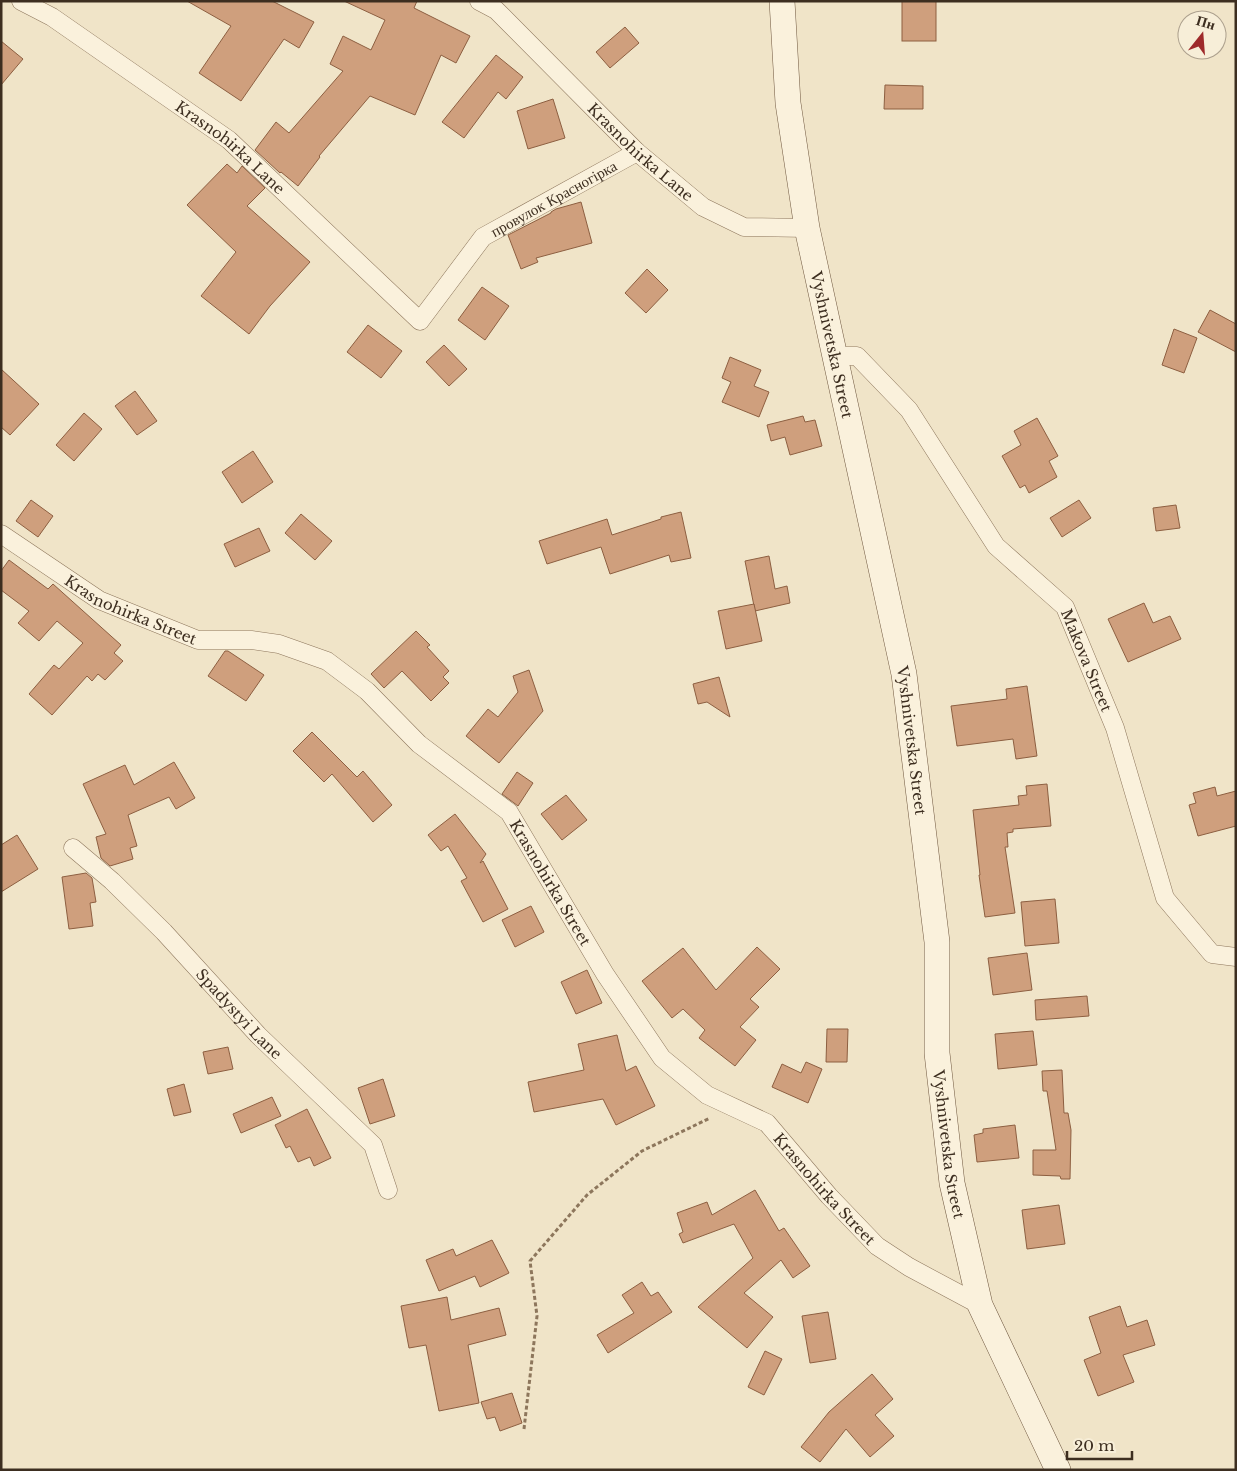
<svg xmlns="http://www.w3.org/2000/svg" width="1237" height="1471" font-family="'Libre Baskerville',serif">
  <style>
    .building { fill: #cf9f7d; stroke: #8d5f41 }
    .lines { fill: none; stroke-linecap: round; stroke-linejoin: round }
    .minor-casing { stroke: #8d765c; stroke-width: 19 }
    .secondary-casing { stroke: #6f573f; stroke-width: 26 }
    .path { stroke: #8d765c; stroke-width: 3; stroke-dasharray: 4 2.5; stroke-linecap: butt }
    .minor { stroke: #faf1dc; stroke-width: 18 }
    .secondary { stroke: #faf1dc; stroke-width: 25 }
    .labels { text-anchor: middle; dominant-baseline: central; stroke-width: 5; stroke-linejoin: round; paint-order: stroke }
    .street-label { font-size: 15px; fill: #3d2e20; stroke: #f7eed8 }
  </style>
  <rect width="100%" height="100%" fill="#f0e4c8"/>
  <g class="building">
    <polygon points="187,1 272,1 314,22 299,48 284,39 241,101 199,73 231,26"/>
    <polygon points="344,1 417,1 414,8 470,36 456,63 441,55 415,115 370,96 319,156 320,157 298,186 281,172 280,173 255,150 276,122 289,133 343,71 330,64 343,36 371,50 385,20"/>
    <rect x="902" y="1" width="34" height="40"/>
    <polygon points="625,27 639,43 610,68 596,52"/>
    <polygon points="1,41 23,59 1,85"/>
    <polygon points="496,55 523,77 506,99 498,92 464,138 442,122"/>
    <polygon points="885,85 923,86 923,109 884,109"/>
    <polygon points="553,99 565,138 528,149 517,111"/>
    <polygon points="227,164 237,173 242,166 265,188 247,206 310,262 270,306 249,334 201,296 236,252 187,205"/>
    <polygon points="581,202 592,243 536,258 538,262 521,269 508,235 551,213 551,212 556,209"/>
    <polygon points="647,269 668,290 646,313 625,293"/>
    <polygon points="482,287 509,306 485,340 458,320"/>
    <polygon points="1210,310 1236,324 1236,352 1198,332"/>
    <polygon points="368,325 402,351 381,378 347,352"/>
    <polygon points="1174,329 1197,338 1184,373 1162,365"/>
    <polygon points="444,345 467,369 449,386 426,362"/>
    <polygon points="730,357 761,370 754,386 769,392 759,417 722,402 731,382 722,378"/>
    <polygon points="1,369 39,404 10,435 1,427"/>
    <polygon points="135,391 157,421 137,435 115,406"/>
    <polygon points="84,413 102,429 74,461 56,445"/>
    <polygon points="803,416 805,422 815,420 822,446 790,455 785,437 771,441 767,425"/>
    <polygon points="1037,418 1058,456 1049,461 1057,477 1029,493 1025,485 1020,488 1002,456 1021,445 1014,431"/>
    <polygon points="253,451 273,482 242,503 222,472"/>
    <polygon points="31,500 53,516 38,537 16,521"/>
    <polygon points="1079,500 1091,518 1062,537 1050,518"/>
    <polygon points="1176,505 1180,528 1156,531 1153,508"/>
    <polygon points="681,512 691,558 671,562 669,555 610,574 601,547 547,564 539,541 607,519 612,535 661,519 661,517"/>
    <polygon points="301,514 332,541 315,560 285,533"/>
    <polygon points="259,528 270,551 235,567 224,544"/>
    <polygon points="769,556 775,589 787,586 790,603 755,611 745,561"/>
    <polygon points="9,560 48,589 53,584 121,645 114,653 123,661 105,680 98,674 92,681 87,676 52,715 29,694 54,665 59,669 83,643 57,621 39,641 18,623 29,611 1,590 1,571"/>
    <polygon points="1144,603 1153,623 1170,616 1181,639 1128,662 1108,619"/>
    <polygon points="754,604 762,641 726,649 718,611"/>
    <polygon points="416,631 430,645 427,647 449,671 443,677 449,683 431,701 402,671 384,688 371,674"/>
    <polygon points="225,651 228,651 264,675 246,701 208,676"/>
    <polygon points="529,670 543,711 499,763 466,736 488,709 498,717 518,692 513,676"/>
    <polygon points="719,677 730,717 707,702 698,704 693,684"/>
    <polygon points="1027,686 1037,756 1016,759 1013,739 957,746 951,706 1007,699 1006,689"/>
    <polygon points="312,732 357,777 363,771 392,805 373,822 332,774 324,782 293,751"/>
    <polygon points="174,762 195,798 176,809 169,797 128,815 137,846 130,848 133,859 110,866 101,858 96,837 106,834 83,784 125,765 134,785"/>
    <polygon points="517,772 533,783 518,806 502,794"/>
    <polygon points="1047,784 1051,826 1013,829 1013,832 1007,833 1008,847 1005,847 1015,913 985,917 979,875 980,875 973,810 1019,805 1018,796 1027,795 1026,786"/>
    <polygon points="1215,787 1217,796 1236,791 1236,826 1198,836 1189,805 1196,803 1193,793"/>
    <polygon points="566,795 587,820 562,840 541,814"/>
    <polygon points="455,814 486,854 480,863 483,861 508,909 483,922 461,881 467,878 448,846 441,851 428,835"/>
    <polygon points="17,835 38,869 1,892 1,845"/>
    <polygon points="86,873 92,878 96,902 90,903 93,926 69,929 62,877"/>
    <polygon points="1055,899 1059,943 1025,946 1021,902"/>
    <polygon points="531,906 544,932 515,947 502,920"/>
    <polygon points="757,947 780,969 750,999 759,1007 740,1027 756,1040 735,1066 699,1038 705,1030 683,1009 672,1018 642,981 683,948 716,990"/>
    <polygon points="1027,953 1032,990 993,995 988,958"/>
    <polygon points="587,970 602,1003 576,1014 561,982"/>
    <polygon points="1087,996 1089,1016 1036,1020 1035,1000"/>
    <polygon points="827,1029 848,1029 847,1062 826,1062"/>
    <polygon points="1033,1031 1037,1065 998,1069 995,1034"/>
    <polygon points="617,1035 626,1071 636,1066 655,1106 616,1125 603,1099 534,1112 528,1082 584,1070 578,1044"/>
    <polygon points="228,1047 233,1069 208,1074 203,1052"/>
    <polygon points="806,1062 822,1069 808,1103 772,1087 782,1064 801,1073"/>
    <polygon points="1062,1070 1064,1113 1068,1113 1071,1130 1070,1179 1061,1179 1060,1176 1033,1175 1033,1150 1056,1150 1047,1091 1043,1091 1042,1071"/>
    <polygon points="383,1079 395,1116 370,1124 358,1088"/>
    <polygon points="184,1084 191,1112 174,1116 167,1089"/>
    <polygon points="272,1097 281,1116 241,1133 233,1114"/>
    <polygon points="307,1109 331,1158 314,1166 310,1157 298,1162 290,1146 286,1148 275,1125"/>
    <polygon points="1015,1125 1019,1158 977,1162 974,1135 983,1133 983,1129"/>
    <polygon points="755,1190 779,1231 784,1228 810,1266 793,1278 781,1260 744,1293 773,1317 747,1348 698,1307 753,1258 734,1224 683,1243 679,1234 683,1232 677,1213 707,1202 712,1215"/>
    <polygon points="1059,1205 1065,1244 1027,1249 1022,1210"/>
    <polygon points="492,1240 509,1273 480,1287 475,1276 439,1291 426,1260 453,1249 456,1256"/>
    <polygon points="642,1282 651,1296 658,1292 672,1312 608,1353 597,1335 634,1313 622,1295"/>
    <polygon points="447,1297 451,1320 499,1308 506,1335 468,1345 479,1403 439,1411 426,1345 409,1348 401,1306"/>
    <polygon points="1120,1306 1127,1327 1147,1320 1155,1345 1123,1355 1134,1382 1098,1396 1084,1360 1101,1353 1089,1317"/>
    <polygon points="828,1312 836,1359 810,1363 802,1316"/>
    <polygon points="765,1351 782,1359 764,1395 748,1387"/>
    <polygon points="872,1374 893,1399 875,1415 894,1436 870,1457 846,1429 820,1462 801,1447 829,1412"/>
    <polygon points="512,1393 522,1423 500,1431 495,1417 487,1419 481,1402"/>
  </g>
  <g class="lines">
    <g class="minor-casing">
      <g id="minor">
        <path id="s1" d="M 21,1 L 52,17 L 229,140 L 420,321 L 483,237 L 637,152"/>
        <path id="s2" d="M 479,1 L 496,10 L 637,152 L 703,207 L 744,227 L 807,228"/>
        <path id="s3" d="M 835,356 L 857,356 L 909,410 L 996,546 L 1065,607 L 1115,728 L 1165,898 L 1212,954 L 1236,957"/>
        <path id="s4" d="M 1,534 L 99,600 L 198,640 L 251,640 L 279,644 L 327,661 L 367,691 L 419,744 L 509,812 L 605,974 L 662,1058 L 707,1095 L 767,1123 L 829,1196 L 877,1246 L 909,1267 L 980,1305"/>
        <path id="s5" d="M 73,848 L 112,881 L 164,932 L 258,1035 L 373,1145 L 388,1190"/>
      </g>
    </g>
    <g class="secondary-casing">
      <g id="secondary">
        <path id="s6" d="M 782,1 L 788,103 L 807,228 L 904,674 L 937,942 L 937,1053 L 952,1183 L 980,1305 L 1058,1470"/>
      </g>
    </g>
    <polyline class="path" points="524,1429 537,1316 530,1261 587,1195 642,1151 710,1118"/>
    <use href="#minor" class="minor"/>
    <use href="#secondary" class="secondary"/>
  </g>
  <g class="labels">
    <g class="street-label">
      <text stroke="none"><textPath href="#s1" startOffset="256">Krasnohirka Lane</textPath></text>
      <text stroke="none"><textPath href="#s2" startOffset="222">Krasnohirka Lane</textPath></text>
      <text stroke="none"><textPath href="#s1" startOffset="699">провулок Красногірка</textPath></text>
      <text stroke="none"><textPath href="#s6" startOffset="348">Vyshnivetska Street</textPath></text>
      <text stroke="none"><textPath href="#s4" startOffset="151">Krasnohirka Street</textPath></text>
      <text stroke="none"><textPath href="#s3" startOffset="408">Makova Street</textPath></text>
      <text stroke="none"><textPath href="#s6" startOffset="752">Vyshnivetska Street</textPath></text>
      <text stroke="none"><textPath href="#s4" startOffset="676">Krasnohirka Street</textPath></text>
      <text stroke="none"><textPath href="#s5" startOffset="235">Spadystyi Lane</textPath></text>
      <text stroke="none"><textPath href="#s6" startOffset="1158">Vyshnivetska Street</textPath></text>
      <text stroke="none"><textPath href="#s4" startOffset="1096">Krasnohirka Street</textPath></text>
    </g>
  </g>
  <rect width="1237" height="1471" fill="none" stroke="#3d2e20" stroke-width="5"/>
  <g transform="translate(1202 35) rotate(17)"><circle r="24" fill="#f7eed8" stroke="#ada18e"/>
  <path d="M0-4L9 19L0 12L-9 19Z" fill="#9e2a2b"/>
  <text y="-8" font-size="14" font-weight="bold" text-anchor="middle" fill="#3d2e20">Пн</text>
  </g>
  <path d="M1067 1451v8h65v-8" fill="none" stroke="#3d2e20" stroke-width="2.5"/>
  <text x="1074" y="1451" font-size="15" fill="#3d2e20" stroke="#f7eed8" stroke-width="4" paint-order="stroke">20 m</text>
</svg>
